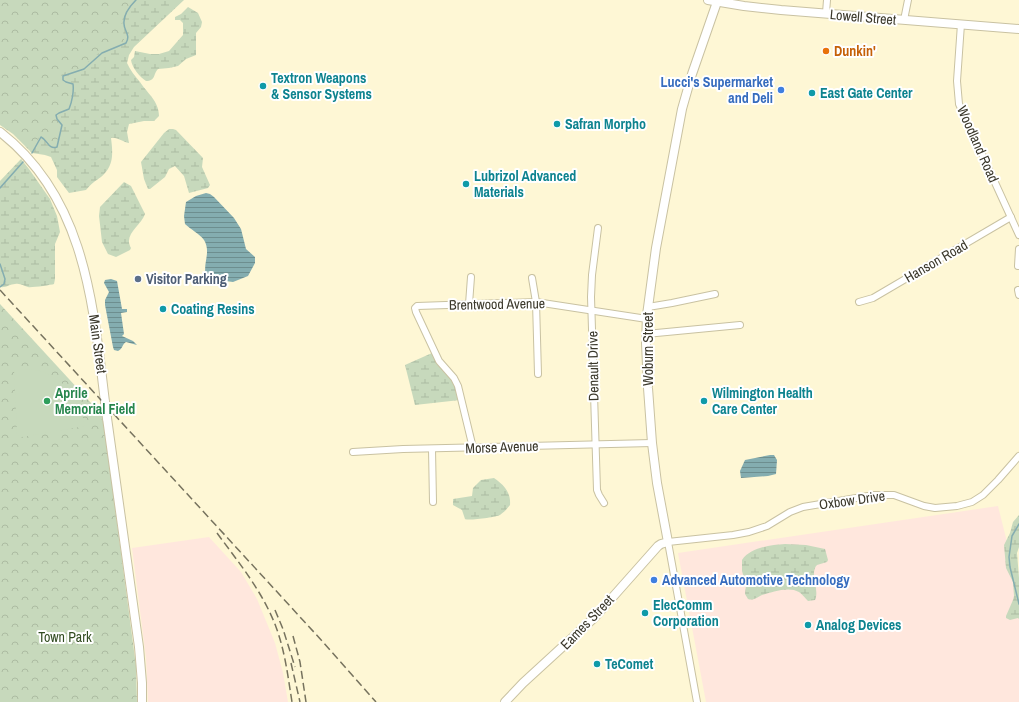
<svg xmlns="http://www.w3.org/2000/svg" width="1019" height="702" font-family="'Archivo Narrow',sans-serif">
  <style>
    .industrial { fill: #ffe7dd }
    .wetland { fill: url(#wetland-marsh) }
    .park { fill: url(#park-crowns) }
    .garden { fill: #c7d9bc }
    .water { fill: url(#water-rules) }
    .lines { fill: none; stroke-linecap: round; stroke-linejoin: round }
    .stream { stroke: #84adb0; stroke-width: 1.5 }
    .minor-casing { stroke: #c9c2a2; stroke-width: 8 }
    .major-casing { stroke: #c9c2a2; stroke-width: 10 }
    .minor { stroke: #fff; stroke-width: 6 }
    .major { stroke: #fff; stroke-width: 8 }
    .rail { stroke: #76725e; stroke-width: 1.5; stroke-dasharray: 8 4; stroke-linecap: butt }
    .major-bridge-casing { stroke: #c9c2a2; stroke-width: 10; stroke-linecap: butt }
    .major-bridge { stroke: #fff; stroke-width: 8 }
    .food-dot { fill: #e8710a; stroke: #fff; stroke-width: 1.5 }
    .culture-dot { fill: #0f9aa8; stroke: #fff; stroke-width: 1.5 }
    .shop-dot { fill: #3f7fe0; stroke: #fff; stroke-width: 1.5 }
    .service-dot { fill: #5c6f8a; stroke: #fff; stroke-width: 1.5 }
    .leisure-dot { fill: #2e9e5b; stroke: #fff; stroke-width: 1.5 }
    .labels { text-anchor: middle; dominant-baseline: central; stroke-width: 4; stroke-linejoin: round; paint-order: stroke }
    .street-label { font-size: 14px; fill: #3b382b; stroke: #fff }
    .food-label { font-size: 14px; font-weight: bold; fill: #c56008; stroke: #fff; text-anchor: start }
    .culture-label { font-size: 14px; font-weight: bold; fill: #0d838f; stroke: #fff; text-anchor: start }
    .shop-label { font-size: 14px; font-weight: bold; fill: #366cbe; stroke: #fff; text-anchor: end }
    .service-label { font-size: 14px; font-weight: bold; fill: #4e5e75; stroke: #fff; text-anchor: start }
    .leisure-label { font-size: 14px; font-weight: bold; fill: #27864d; stroke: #fff; text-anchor: start }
    .park-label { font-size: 14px; fill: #324c21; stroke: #fff }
  </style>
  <defs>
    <pattern id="wetland-marsh" width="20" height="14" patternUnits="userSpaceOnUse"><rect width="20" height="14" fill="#c7d9bc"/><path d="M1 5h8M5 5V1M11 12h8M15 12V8" fill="none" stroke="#acbba2"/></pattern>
    <pattern id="park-crowns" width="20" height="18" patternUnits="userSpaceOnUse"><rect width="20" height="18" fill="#c7d9bc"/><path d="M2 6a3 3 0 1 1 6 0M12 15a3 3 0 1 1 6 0" fill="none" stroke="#acbba2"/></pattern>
    <pattern id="water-rules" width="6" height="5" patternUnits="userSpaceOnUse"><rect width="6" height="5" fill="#84adb0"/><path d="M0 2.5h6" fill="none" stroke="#6d8e8f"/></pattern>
  </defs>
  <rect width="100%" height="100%" fill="#fef7d5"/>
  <g class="industrial">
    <polygon points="998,506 1019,590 1019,702 706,702 678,553"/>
    <polygon points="209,537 241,572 257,599 275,643 283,673 288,702 148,702 146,658 132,548"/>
  </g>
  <g class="wetland">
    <path d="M 29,0 L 184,0 L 134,47 L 129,55 L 127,63 C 130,70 135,76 140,82 C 147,93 159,101 159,116 L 154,121 L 144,121 L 129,124 L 127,132 L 129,143 C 122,142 118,137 111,138 C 113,154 114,166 101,177 C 95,181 91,184 86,190 L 69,193 L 57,177 L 57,170 L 51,157 L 45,155 L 32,153 L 30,151 L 33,144 Z"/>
    <path d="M 188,7 L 198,13 L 202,22 L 201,27 L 196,33 L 196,55 L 186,59 L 178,66 L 169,68 L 158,69 C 153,74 156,81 146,81 C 140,77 132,68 131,60 L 134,57 L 135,51 L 150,54 L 159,54 L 169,51 L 183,35 L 183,23 L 180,20 L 175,20 L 175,17 L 181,14 Z"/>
    <polygon points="169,129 173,129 176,130 203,158 202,167 210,185 208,188 189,193 184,176 175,166 169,169 165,177 150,189 148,189 144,179 141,162 164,133"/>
    <path d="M 21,159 L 29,169 L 50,199 L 57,216 L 60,232 L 55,244 L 55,279 L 54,284 C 51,285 30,288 28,287 C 23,286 21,283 15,284 C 10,284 6,288 0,287 L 0,181 Z"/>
    <path d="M 124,182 L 131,186 L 145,214 C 141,226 123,234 131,248 L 130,250 L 116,257 L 108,254 L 102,242 L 99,216 L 100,207 Z"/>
    <polygon points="432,353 453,380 460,400 415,405 405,365"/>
    <path d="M 494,478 C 504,485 511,492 510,505 C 507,509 504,512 500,515 C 496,517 469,521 465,519 L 462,510 L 453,505 L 453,499 L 472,496 L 473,488 L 481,480 Z"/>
    <polygon points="1019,515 1019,547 1017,553 1019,578 1019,619 1018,618 1010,620 1006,618 1006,616 1013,600 1014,596 1013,582 1006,568 1004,545 1010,533 1013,522"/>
    <path d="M 785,544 L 806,545 L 825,549 L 828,560 L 827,562 L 817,565 C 809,573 820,589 815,600 L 808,601 C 805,598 803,595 799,592 C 789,586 772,592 762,595 C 757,597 754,601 748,599 L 745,594 L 746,585 L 742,571 L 742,560 C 751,547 771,545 785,544 Z"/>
  </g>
  <g class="park">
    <path d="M 0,0 L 133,0 L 122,20 L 124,41 L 123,42 L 100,52 L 79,69 L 65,72 L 61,75 L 61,80 L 64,83 L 71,85 L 70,102 L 69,107 L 57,112 L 55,115 C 56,120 58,120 60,124 C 63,129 58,138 56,143 L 54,145 L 50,142 L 47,135 L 41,134 L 39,137 L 31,152 L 13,134 L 0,125 Z"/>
    <polygon points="0,304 103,416 136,666 137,702 0,702"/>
  </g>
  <path class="garden" d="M 14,369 C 23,369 31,369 40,371 C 45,372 49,375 54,378 C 75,390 80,403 85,426 L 22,437 L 17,434 Z"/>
  <g class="water">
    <path d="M 206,193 L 210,194 L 214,197 L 234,218 L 241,229 L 246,249 L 255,257 L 255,263 L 248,276 L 233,282 L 210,279 L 207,277 C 201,266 212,253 204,240 C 199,233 191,230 185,224 L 184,216 L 186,202 L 196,196 Z"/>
    <path d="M 111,279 L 117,281 L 122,309 L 127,309 L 127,312 L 121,313 L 124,334 L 122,336 L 133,341 L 137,345 L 126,342 C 122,344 123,349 118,351 L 114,350 L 113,347 L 105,305 L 105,300 L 109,292 L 104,283 L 105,280 Z"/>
    <polygon points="770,455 774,455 777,460 776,474 768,476 741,478 740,471 745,460"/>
  </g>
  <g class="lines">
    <g class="stream">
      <path d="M 32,153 L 41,137 C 48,140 48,150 57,147 L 62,125 L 57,119 L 56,115 L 59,113 L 69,109 C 72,102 74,91 73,84 L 66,82 L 63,80 L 63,76 L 84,69 L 102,53 L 126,43 C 131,35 124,31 124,24 C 123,15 130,6 136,0"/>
      <polyline points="0,188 23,162"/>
      <polyline points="0,264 5,279 4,284 0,287"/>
      <polyline points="1019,524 1012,536 1009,557 1010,567 1019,604"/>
    </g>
    <g class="minor-casing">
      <g id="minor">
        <polyline points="826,13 827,0"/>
        <polyline points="904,20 908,0"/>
        <polyline points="961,24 957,81 959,104 1019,235"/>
        <polyline points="598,228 592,275 591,297 597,490 599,495 604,503"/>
        <polyline points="1018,266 1019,249"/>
        <polyline points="532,278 536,302 538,374"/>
        <polyline points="1018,290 1019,295"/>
        <polyline points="859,302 873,298 1011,217"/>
        <polyline points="469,304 471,277"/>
        <polyline points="648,307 672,303 715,294"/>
        <polyline points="646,334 740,325"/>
        <polyline points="473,448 458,386 454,378 439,361 416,312 415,308 417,306 536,302 647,319"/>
        <polyline points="432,449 433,502"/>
        <polyline points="353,452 403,449 652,443"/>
        <polyline points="697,702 668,542 733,535 749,532 767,526 790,512 803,507 874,495 894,495 924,506 935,508 957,506 972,502 983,495 998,480 1019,456"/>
      </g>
    </g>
    <g class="major-casing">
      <g id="major">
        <polyline points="708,0 744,6 781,10 1019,29"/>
        <path d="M 0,132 C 85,198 93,303 105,402"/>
        <polyline points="107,418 139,647 142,683 142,702"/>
        <polyline points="505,702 523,683 595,617 658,546 661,544 668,542 657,483 652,443 648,388 646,343 647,315 656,248 682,109 692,74 717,2"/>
      </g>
    </g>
    <use href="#minor" class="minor"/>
    <use href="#major" class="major"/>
    <g class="rail">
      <polyline points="0,290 323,642 376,702"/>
      <path d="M 217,533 C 239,563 263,592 276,627 C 285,651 288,677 292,702"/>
      <polyline points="275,610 283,629 295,667"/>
      <polyline points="293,636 300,662 306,702"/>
      <polyline points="291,663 300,702"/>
    </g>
    <g class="major-bridge-casing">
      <polyline id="major-bridge" points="105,402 107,418"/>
    </g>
    <use href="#major-bridge" class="major-bridge"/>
  </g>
  <circle class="food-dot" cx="826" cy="51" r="4"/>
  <g class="culture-dot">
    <circle cx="263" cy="86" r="4"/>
    <circle cx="812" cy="93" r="4"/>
    <circle cx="557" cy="124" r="4"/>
    <circle cx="466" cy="184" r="4"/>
    <circle cx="163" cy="309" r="4"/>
    <circle cx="704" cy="401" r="4"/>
    <circle cx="645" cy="613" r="4"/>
    <circle cx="808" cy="625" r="4"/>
    <circle cx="597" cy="664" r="4"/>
  </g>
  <g class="shop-dot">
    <circle cx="781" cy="90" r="4"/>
    <circle cx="654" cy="580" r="4"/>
  </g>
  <circle class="service-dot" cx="138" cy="279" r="4"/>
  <circle class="leisure-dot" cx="47" cy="401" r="4"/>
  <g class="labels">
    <g class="street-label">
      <text transform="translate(863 17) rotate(5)">Lowell Street</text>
      <text transform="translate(978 144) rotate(66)">Woodland Road</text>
      <text transform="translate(936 261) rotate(-30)">Hanson Road</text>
      <text transform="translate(497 304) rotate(-1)">Brentwood Avenue</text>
      <text transform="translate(98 344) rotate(82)">Main Street</text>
      <text transform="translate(648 349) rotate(-90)">Woburn Street</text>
      <text transform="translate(593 366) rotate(-91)">Denault Drive</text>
      <text transform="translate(502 447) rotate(-2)">Morse Avenue</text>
      <text transform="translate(852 500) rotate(-8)">Oxbow Drive</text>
      <text transform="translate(587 622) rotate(-46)">Eames Street</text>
    </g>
    <g class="food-label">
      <text x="834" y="51">Dunkin'</text>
    </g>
    <g class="culture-label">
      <text x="271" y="78">Textron Weapons<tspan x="271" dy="16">&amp; Sensor Systems</tspan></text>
      <text x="820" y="93">East Gate Center</text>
      <text x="565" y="124">Safran Morpho</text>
      <text x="474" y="176">Lubrizol Advanced<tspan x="474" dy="16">Materials</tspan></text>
      <text x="171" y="309">Coating Resins</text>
      <text x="712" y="393">Wilmington Health<tspan x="712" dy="16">Care Center</tspan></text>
      <text x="653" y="605">ElecComm<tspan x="653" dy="16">Corporation</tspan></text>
      <text x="816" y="625">Analog Devices</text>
      <text x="605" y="664">TeComet</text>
    </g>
    <g class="shop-label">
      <text x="773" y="82">Lucci's Supermarket<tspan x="773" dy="16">and Deli</tspan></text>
      <text x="662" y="580" text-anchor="start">Advanced Automotive Technology</text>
    </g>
    <g class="service-label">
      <text x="146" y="279">Visitor Parking</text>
    </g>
    <g class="leisure-label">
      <text x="55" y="393">Aprile<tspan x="55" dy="16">Memorial Field</tspan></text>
    </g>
    <g class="park-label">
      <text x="65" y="637">Town Park</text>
    </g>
  </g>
</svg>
